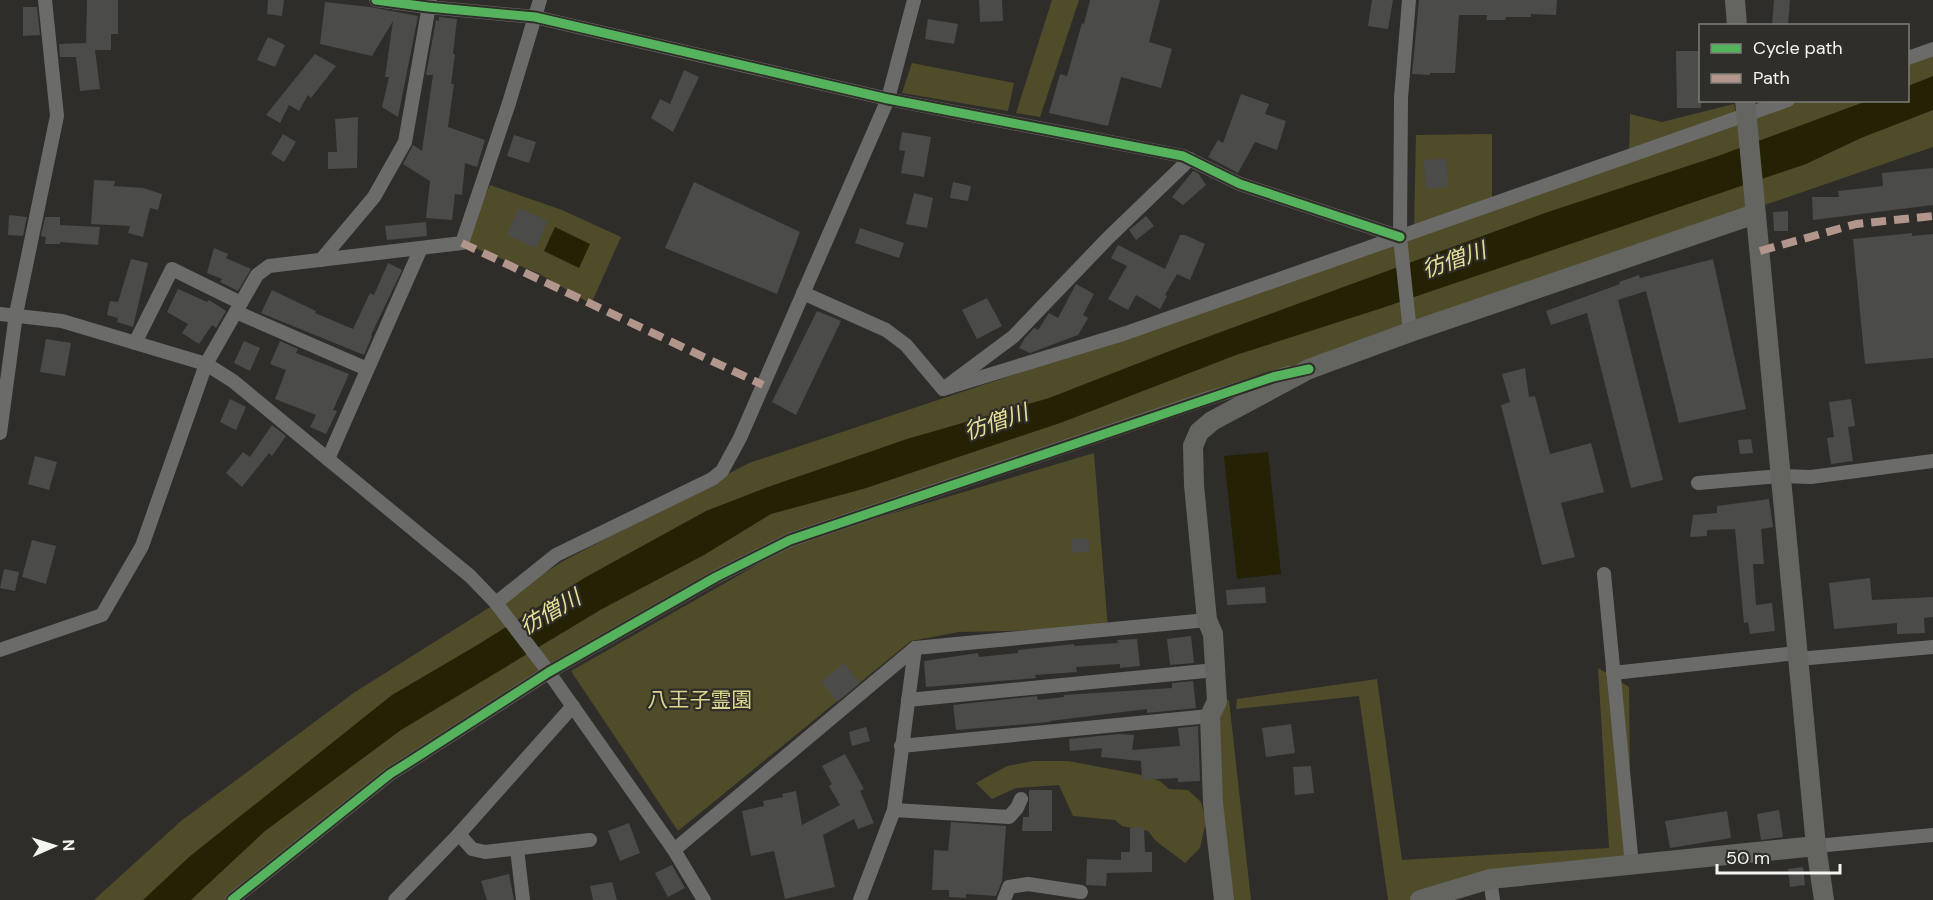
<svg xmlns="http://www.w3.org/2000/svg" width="1933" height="900" font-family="'DM Sans','Noto Sans JP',sans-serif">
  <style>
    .green { fill: #504c2a }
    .water { fill: #242105 }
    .building { fill: #4b4b49 }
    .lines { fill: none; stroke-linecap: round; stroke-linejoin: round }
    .street { stroke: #6b6b6a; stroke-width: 14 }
    .secondary { stroke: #646461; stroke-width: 20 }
    .quiet { stroke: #b2968c; stroke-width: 8; stroke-dasharray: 15 8; stroke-linecap: butt }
    .cycleway-casing { stroke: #2f2e29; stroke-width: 13 }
    .cycleway { stroke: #56b35d; stroke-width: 9 }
    .labels { text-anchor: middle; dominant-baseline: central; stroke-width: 4.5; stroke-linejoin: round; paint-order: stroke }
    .park-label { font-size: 21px; fill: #dbd58d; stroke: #2f2e29 }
    .water-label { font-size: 22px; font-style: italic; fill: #e5df97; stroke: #2f2e29 }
  </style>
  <rect width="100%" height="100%" fill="#2e2d2a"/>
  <g class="green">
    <polygon points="1052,0 1079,0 1040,117 1016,113"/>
    <polygon points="1933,49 1933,147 1039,455 820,535 1094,453 1108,629 959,632 911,641 678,831 571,671 767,559 602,638 420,755 232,900 94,900 181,821 355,692 565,560 749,463 1178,320 1414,232 1416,135 1492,134 1492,204 1629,156 1630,114 1662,122 1734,104 1737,118 1787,101 1908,100 1908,58"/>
    <polygon points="912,63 1014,83 1008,111 902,93"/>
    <polygon points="490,185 562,210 621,237 591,304 538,273 462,243"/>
    <polygon points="1598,668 1629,687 1631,858 1420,900 1388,900 1359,696 1236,709 1237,699 1377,679 1402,860 1609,848"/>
    <polygon points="1229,700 1251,900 1224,900 1217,701"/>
    <polygon points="1034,761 1068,761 1137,774 1160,781 1169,789 1188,790 1201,802 1206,822 1200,848 1185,863 1156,841 1148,831 1122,826 1115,820 1073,816 1059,785 1016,788 992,799 976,783 1007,766"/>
  </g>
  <g class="water">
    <polygon points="1933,76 1933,110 1861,138 1806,164 1382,308 1236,355 1063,422 863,489 771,514 704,555 602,609 401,730 265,831 191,900 143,900 189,857 392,695 479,644 586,577 706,511 768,487 907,439 1049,398 1180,347 1545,213 1718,156 1867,101 1908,100 1908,86"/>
    <polygon points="555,227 590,244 579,268 544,251"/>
    <polygon points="1268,452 1281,574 1237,579 1224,456"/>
  </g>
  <g class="building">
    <polygon points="87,0 118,0 118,34 111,34 111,50 95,50 100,89 80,91 76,57 60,57 59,44 86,43"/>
    <polygon points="268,0 284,0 282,16 267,14"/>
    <polygon points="979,0 1002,0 1003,21 980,22"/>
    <polygon points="1090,0 1160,0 1149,42 1172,49 1161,88 1121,77 1108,126 1049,113 1060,74 1067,76 1082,23 1084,24"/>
    <polygon points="1372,0 1393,0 1388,29 1368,26"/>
    <polygon points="1419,0 1557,0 1556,15 1531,14 1531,17 1506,17 1505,20 1486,20 1487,15 1459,15 1455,73 1430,73 1430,75 1412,74"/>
    <polygon points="1774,0 1790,0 1788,26 1772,26"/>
    <polygon points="325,2 370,7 418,16 398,117 382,107 389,77 385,77 393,21 372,56 320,44"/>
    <polygon points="23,7 37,7 40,35 23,36"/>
    <polygon points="439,17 457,19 453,54 455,54 451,84 454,84 448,127 485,140 477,167 465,163 462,195 455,194 452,220 426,218 430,181 403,164 413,145 422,151 433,75 426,75 436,20 439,21"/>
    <polygon points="928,19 958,24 954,44 925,39"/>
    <polygon points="268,37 285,45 275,67 257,60"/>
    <polygon points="1676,51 1701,51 1701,108 1677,108"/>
    <polygon points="315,54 336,66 311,98 308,95 299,111 289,105 280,123 266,115"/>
    <polygon points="684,70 699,77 673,132 651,118 660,99 670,104"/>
    <polygon points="1241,94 1269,104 1265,114 1286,121 1277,150 1255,142 1238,173 1208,157 1218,140 1223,143"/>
    <polygon points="358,117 357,168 328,169 328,152 337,152 335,119"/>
    <polygon points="902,132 931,137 924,177 901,173 905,151 899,150"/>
    <polygon points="283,134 296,142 284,162 271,154"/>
    <polygon points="514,135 536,142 529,163 507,156"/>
    <polygon points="1446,158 1448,187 1426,189 1424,160"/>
    <polygon points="1933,168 1933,205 1813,220 1812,197 1839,197 1838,191 1883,186 1882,173"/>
    <polygon points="1193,171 1198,173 1206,185 1183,205 1172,197"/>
    <polygon points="94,180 115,181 114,186 143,188 162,194 158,210 150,208 143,237 128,233 130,226 91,224"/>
    <polygon points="694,182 800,232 777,294 665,248"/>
    <polygon points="953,182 971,186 968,201 950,198"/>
    <polygon points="914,193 933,198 927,228 906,224"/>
    <polygon points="519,208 548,221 536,248 507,235"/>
    <polygon points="1788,211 1788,231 1774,231 1773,212"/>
    <polygon points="9,215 27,217 23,236 8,235"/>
    <polygon points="1146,216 1154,226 1136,240 1129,230"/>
    <polygon points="45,217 60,217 60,225 100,227 98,245 60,242 60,244 45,244 46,237 41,236"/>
    <polygon points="426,222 427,236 387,240 385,226"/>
    <polygon points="860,228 904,243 899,258 855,243"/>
    <polygon points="1912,233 1912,236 1933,234 1933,358 1865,364 1853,239"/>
    <polygon points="1180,235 1185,235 1205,244 1190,280 1177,274 1165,295 1167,296 1160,309 1136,295 1128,310 1108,299 1127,266 1111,258 1118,245 1165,269"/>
    <polygon points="214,248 228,254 226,258 251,269 238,291 220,282 222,279 207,273"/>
    <polygon points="131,259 148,263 133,327 117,322 118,318 107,315 110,301 118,302"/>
    <polygon points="1713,259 1746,409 1679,423 1646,291 1618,300 1663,480 1631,488 1587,313 1551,325 1546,311 1620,284 1619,282 1639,275 1640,278"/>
    <polygon points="388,263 402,270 371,335 372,336 364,355 261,313 272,290 316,311 315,313 353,329 370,293 374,295"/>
    <polygon points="1076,284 1094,294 1083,315 1088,318 1078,335 1030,353 1019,348 1025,338 1034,328 1038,330 1049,313 1058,318"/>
    <polygon points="178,289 207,302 209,300 226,311 216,328 212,325 199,344 182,333 188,324 167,312"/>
    <polygon points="987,298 1002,326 977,339 962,310"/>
    <polygon points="817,311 841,321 796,415 772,402"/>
    <polygon points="46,339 71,343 65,376 40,372"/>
    <polygon points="244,341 260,348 250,371 234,363"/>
    <polygon points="280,341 298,349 296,353 349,374 333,410 337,411 326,434 310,427 316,415 275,399 286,370 270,364"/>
    <polygon points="1525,368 1529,397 1535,396 1550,454 1591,443 1604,492 1561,503 1575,557 1542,565 1501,405 1510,402 1502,374"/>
    <polygon points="230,399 246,407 236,430 220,422"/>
    <polygon points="1851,399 1855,426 1848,427 1853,461 1831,464 1827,438 1834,437 1829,402"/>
    <polygon points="272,425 286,436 272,456 269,453 242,487 226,473 243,452 250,457"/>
    <polygon points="1751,439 1753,453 1740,454 1738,440"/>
    <polygon points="35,456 57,462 49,490 28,484"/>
    <polygon points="1769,499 1773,527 1761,529 1764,564 1753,564 1756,605 1772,603 1775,631 1750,634 1748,622 1744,623 1735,529 1707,530 1707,536 1690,537 1693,515 1717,513 1717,506"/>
    <polygon points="1072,538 1089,539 1089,551 1072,553"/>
    <polygon points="32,540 56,546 46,584 22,577"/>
    <polygon points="4,569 19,572 15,591 0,588"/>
    <polygon points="1870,578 1872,600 1933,597 1933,617 1924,618 1925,633 1897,634 1897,623 1834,629 1829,583"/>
    <polygon points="1265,587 1266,603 1227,605 1226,590"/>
    <polygon points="1191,636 1194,663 1170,665 1167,639"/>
    <polygon points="1137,639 1140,666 1120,668 1120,664 1076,667 1077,672 1035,675 1036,678 926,687 924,661 978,653 979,657 1018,653 1018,650 1074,644 1074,646 1118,643 1117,640"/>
    <polygon points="844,663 860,683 837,702 821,681"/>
    <polygon points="1193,681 1196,708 1147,713 1147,709 1050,721 1050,722 956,730 953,705 1037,696 1038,700 1064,697 1064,695 1172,688 1172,683"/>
    <polygon points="1291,724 1295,753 1266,757 1262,728"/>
    <polygon points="1198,726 1200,781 1178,782 1178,778 1142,780 1141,761 1101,757 1102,748 1070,751 1069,739 1119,734 1134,735 1132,750 1180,746 1178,728"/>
    <polygon points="866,727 870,741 852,746 849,732"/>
    <polygon points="845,754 864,789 860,791 874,823 858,829 854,819 823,835 835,887 785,899 774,851 751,856 742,811 764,806 763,801 783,797 782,794 796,791 802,825 840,805 829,786 832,784 822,766"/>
    <polygon points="1311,766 1314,793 1295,795 1293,767"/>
    <polygon points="1029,790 1052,790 1052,831 1022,831 1023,817 1029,817"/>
    <polygon points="1779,810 1783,837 1761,840 1757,814"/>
    <polygon points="1727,811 1731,838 1670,848 1665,821"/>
    <polygon points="951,822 1006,826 1002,881 996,896 966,894 966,898 949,897 949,890 932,890 934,850 948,851"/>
    <polygon points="629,823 640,853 620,861 608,831"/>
    <polygon points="1144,827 1145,852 1152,852 1152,872 1107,873 1106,886 1086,885 1087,859 1121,860 1121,852 1130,852 1130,828"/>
    <polygon points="672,865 685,888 668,897 655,873"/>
    <polygon points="1803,867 1805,885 1790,887 1788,869"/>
    <polygon points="509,874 514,900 487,900 481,881"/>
    <polygon points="612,882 617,900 593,900 590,886"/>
  </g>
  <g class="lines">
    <g class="street">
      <polyline points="376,0 428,7 535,17 888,99 1183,156 1240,184 1400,237"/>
      <polyline points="1409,0 1401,98 1400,237 1410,332"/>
      <polyline points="1908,58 1933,49"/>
      <polyline points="321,260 374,197 405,142 430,0"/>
      <polyline points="803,293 886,330 906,345 943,389 1014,336 1108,238 1190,159"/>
      <polyline points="236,312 367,369"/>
      <polyline points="0,314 62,321 206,364 233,381 470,576 496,603 545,667 674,850 704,900"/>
      <polyline points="135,343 172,269 241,303"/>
      <polyline points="943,389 1126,333 1788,100"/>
      <polyline points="0,433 16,314 57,116 45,0"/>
      <polyline points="328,459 421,248"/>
      <polyline points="1698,483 1781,476 1811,477 1933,461"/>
      <polyline points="1604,574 1632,865"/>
      <polyline points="496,603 556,555 712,479 722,471 740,438 888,99 914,0"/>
      <polyline points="0,650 102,615 142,546 206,364 257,275 269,266 462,243 509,103 540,0"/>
      <polyline points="1798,659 1933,647"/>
      <polyline points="1613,673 1797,653"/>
      <polyline points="908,700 1215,670"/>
      <polyline points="901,746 1210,716"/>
      <polyline points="894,810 1009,817 1017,808 1021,799"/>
      <polyline points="459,834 472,849 485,852 590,840"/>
      <polyline points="1816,846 1933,835"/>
      <polyline points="517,849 523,900"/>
      <polyline points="674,850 915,648 1207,620"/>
      <polyline points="1490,879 1493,900"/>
      <polyline points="232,900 390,774 406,764 549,672 716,577 790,540 1206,399 1289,373"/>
      <polyline points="395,900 459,834 573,706"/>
      <polyline points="860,900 894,810 915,648"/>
      <polyline points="1004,900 1009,887 1028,884 1081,892"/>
    </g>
    <g class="secondary">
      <polyline points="1735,0 1737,26"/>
      <polyline points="1745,100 1816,846 1824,900"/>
      <polyline points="1224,900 1213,803 1210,716 1217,701 1213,634 1207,620 1194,485 1193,446 1199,432 1212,421 1309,369 1410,332 1755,214"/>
      <polyline points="1420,900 1490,879 1816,846"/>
    </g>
    <g class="quiet">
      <polyline points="462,243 763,385"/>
      <polyline points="1760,251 1856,224 1933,216"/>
    </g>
    <g class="cycleway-casing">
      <g id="cycleway">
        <polyline points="376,0 428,7 535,17 888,99 1183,156 1240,184 1400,237"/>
        <polyline points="232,900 390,774 406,764 549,672 716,577 790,540 1273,377 1309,369"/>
      </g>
    </g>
    <use href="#cycleway" class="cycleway"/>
  </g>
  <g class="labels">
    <g class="park-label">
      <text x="700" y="700">八王子霊園</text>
    </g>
    <g class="water-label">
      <text transform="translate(1454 260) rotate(-19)">彷僧川</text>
      <text transform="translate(996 422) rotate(-19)">彷僧川</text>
      <text transform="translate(550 612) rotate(-30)">彷僧川</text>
    </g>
  </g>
  <rect x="1699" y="24" width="210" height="78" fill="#2f2e29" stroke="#7e7d79" stroke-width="1.5"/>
  <rect x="1711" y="44" width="30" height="9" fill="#56b35d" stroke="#7e7d79" stroke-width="1.5"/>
  <text x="1753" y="54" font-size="18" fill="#f4f4f1">Cycle path</text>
  <rect x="1711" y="74" width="30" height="9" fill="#b2968c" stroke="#7e7d79" stroke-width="1.5"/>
  <text x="1753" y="84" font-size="18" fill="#f4f4f1">Path</text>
  <g transform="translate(54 846) rotate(87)" stroke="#2f2e29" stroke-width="4.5" paint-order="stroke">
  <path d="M0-4.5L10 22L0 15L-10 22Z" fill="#f4f4f1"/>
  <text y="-9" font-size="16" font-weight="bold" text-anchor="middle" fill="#f4f4f1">N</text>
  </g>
  <path d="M1717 864v9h123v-9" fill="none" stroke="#f4f4f1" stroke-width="3"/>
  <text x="1726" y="864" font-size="18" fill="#f4f4f1" stroke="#2f2e29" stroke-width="4.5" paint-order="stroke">50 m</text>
</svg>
